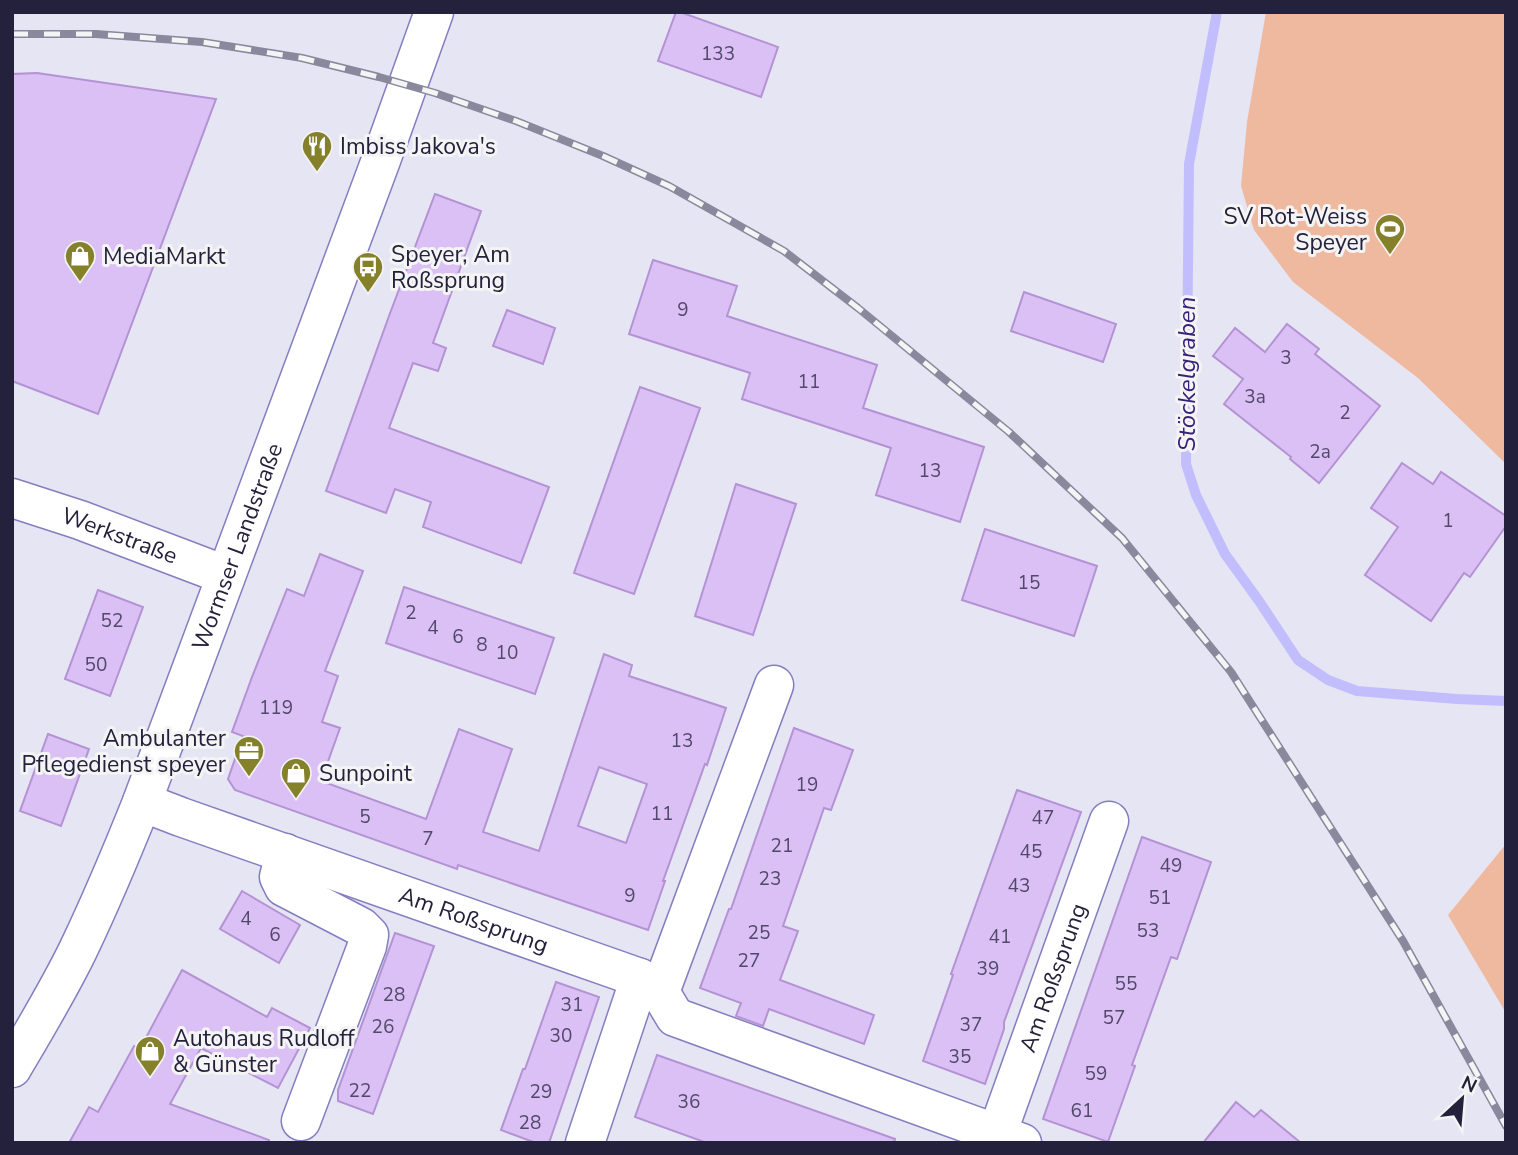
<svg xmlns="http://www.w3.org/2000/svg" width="1518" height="1155" font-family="'Nunito Sans',sans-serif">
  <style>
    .garden { fill: #eeb99f }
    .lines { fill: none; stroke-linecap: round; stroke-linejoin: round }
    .stream { stroke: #c2bdfd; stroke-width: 10 }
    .building { fill: #dbc0f6; stroke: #b492d3; stroke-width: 2; fill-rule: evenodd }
    .minor-casing { stroke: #847ec0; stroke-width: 41 }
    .major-casing { stroke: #847ec0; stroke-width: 41 }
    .minor { stroke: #fff; stroke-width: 38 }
    .major { stroke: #fff; stroke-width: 38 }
    .rail-casing { stroke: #89889c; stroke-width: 8 }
    .rail { stroke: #f4f4f4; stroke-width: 5; stroke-dasharray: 16; stroke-linecap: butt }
    .labels { text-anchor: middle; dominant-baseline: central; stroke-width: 6; stroke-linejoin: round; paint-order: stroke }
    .number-label { font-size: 19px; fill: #52496a }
    .poi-label { font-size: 23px; fill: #24213c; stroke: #f4f4f4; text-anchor: start }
    .street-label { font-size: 23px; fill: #24213c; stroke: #f4f4f4 }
    .water-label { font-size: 24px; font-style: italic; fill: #372078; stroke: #f4f4f4 }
  </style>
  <rect width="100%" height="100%" fill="#e5e5f4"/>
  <g class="garden">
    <polygon points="1266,12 1506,12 1506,464 1418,378 1293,282 1254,230 1241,186 1247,122"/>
    <polygon points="1506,844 1506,1013 1448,915"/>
  </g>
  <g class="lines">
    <polyline class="stream" points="1217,12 1189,164 1186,464 1196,495 1225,554 1259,601 1298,660 1328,680 1357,691 1457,699 1506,701"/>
  </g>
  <g class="building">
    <polygon points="676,12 680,12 778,47 761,97 658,61"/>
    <polygon points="37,73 216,99 98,414 12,381 12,74"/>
    <polygon points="435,194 481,211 433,343 446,348 438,371 413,363 389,428 549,487 521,563 423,527 431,502 395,489 386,513 326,491 389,316"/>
    <polygon points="653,260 737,286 727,316 877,365 863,408 984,447 960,522 876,495 891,448 742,399 750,373 629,334"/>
    <polygon points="1024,292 1116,324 1103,362 1011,331"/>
    <polygon points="507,310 555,328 543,364 493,346"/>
    <polygon points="1287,324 1319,349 1315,354 1380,406 1319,483 1290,459 1291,457 1224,404 1243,379 1213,356 1235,328 1265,352"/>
    <polygon points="640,387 700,408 634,594 574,573"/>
    <polygon points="1402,463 1433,484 1441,472 1506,516 1506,526 1470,577 1464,573 1431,621 1365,575 1398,527 1371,508"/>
    <polygon points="736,484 796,504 753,635 695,616"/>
    <polygon points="985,529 1097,566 1074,636 962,600"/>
    <path d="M 320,554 L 363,571 L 325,671 L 338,676 L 322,722 L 340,728 L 321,781 L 426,819 L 459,729 L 512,749 L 483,832 L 539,851 L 604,654 L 632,665 L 629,676 L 726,708 L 707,765 L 705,764 L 663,881 L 665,881 L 648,930 L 458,865 L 457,869 L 235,790 L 228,779 L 243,736 L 232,732 L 252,677 L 287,589 L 304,596 ZM 599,767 L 647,784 L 626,843 L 578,826 Z"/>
    <polygon points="404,587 554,638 535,694 386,643"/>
    <polygon points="98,590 143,607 110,696 65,679"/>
    <polygon points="794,728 853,750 831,810 824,808 783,926 798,931 780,980 874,1015 864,1044 769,1009 763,1026 736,1016 741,1003 700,988 729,909 731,909"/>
    <polygon points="48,734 89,749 61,826 20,811"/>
    <polygon points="1017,790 1081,812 1004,1022 1004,1029 985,1084 923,1061 953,975 951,974"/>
    <polygon points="1142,837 1211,862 1177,959 1171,957 1132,1065 1135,1066 1108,1142 1043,1119"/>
    <polygon points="242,891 300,925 279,963 220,929"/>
    <polygon points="395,933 434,946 373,1114 338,1101 338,1090"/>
    <polygon points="182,970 267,1017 272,1008 310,1028 278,1088 201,1048 170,1104 269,1140 268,1143 69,1143 89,1107 98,1112 134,1046 140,1049"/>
    <polygon points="556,982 599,997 549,1143 536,1143 501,1130 523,1069 525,1069"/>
    <polygon points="657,1055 895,1139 894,1143 707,1143 635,1117"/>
    <polygon points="1236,1102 1254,1117 1261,1110 1301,1143 1203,1143"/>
  </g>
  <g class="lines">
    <g class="minor-casing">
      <g id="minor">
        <path id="s1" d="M 12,498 L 80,520 L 225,575"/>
        <path id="s2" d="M 142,802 L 181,817 L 640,978 L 660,992 L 675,1017 L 1022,1143"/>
        <polyline points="285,853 279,877 284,887 361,927 369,935 367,946 301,1121"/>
        <polyline points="660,992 774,685"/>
        <path id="s3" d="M 997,1134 L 1109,821"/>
        <polyline points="585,1143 640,978"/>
      </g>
    </g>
    <g class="major-casing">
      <g id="major">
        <path id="s4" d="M 12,1068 C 35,1029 58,991 78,950 C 101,902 122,852 142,802 L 381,160 L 434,12"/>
      </g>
    </g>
    <use href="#minor" class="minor"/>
    <use href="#major" class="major"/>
    <g class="rail-casing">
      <polyline id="rail" points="12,34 96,34 202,42 302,58 379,77 435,93 516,121 603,156 669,186 784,251 858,308 1009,432 1122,538 1231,672 1403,941 1506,1126"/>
    </g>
    <use href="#rail" class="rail"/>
  </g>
  <defs>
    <g id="restaurant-pin" transform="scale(1.575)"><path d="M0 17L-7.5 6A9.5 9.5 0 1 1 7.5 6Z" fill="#84812a" stroke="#f4f4f4"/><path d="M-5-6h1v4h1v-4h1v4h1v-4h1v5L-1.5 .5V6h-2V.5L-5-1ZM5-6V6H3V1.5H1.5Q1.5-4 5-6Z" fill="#fff"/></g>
    <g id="stadium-pin" transform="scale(1.575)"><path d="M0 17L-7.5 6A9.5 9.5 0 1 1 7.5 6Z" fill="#84812a" stroke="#f4f4f4"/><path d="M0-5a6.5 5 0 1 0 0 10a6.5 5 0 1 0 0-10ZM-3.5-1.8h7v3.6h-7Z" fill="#fff"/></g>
    <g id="shop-pin" transform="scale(1.575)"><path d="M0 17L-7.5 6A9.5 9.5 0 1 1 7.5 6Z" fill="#84812a" stroke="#f4f4f4"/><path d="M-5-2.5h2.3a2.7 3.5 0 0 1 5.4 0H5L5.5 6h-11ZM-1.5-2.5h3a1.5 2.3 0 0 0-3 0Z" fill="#fff"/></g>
    <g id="bus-pin" transform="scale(1.575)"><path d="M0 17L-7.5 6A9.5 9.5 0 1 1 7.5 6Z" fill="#84812a" stroke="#f4f4f4"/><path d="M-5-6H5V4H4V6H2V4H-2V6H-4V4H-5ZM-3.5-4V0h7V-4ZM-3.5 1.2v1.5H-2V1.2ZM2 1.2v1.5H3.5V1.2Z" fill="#fff"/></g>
    <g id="office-pin" transform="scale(1.575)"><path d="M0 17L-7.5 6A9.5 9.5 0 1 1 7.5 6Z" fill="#84812a" stroke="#f4f4f4"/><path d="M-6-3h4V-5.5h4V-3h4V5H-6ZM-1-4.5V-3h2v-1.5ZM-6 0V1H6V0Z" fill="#fff"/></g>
  </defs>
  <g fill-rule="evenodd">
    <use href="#restaurant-pin" x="317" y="146"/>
    <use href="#stadium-pin" x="1390" y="229"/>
    <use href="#shop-pin" x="80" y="256"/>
    <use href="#bus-pin" x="368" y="267"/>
    <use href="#office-pin" x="249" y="751"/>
    <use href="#shop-pin" x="296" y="773"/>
    <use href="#shop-pin" x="150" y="1051"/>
  </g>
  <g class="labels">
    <g class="number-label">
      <text x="718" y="54">133</text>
      <text x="683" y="310">9</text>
      <text x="1286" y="358">3</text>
      <text x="809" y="382">11</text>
      <text x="1255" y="397">3a</text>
      <text x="1345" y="413">2</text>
      <text x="1320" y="452">2a</text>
      <text x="930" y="471">13</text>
      <text x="1448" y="521">1</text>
      <text x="1029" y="583">15</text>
      <text x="411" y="613">2</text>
      <text x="112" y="621">52</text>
      <text x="433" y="628">4</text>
      <text x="458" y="637">6</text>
      <text x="482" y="645">8</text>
      <text x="507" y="653">10</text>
      <text x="96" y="665">50</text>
      <text x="276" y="708">119</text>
      <text x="682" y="741">13</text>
      <text x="807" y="785">19</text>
      <text x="662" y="814">11</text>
      <text x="365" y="817">5</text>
      <text x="1043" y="818">47</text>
      <text x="428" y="839">7</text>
      <text x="782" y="846">21</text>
      <text x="1031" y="852">45</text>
      <text x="1171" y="866">49</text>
      <text x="770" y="879">23</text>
      <text x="1019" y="886">43</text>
      <text x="630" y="896">9</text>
      <text x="1160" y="898">51</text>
      <text x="246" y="919">4</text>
      <text x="1148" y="931">53</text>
      <text x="759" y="933">25</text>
      <text x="275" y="935">6</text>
      <text x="1000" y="937">41</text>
      <text x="749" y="961">27</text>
      <text x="988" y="969">39</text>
      <text x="1126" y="984">55</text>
      <text x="394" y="995">28</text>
      <text x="572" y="1005">31</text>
      <text x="1114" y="1018">57</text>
      <text x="971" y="1025">37</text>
      <text x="383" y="1027">26</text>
      <text x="561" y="1036">30</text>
      <text x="960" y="1057">35</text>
      <text x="1096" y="1074">59</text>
      <text x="360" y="1091">22</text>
      <text x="541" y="1092">29</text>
      <text x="689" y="1102">36</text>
      <text x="1082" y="1111">61</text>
      <text x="530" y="1123">28</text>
    </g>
    <g class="poi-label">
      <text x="340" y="146">Imbiss Jakova's</text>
      <text x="1367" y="216" text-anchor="end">SV Rot-Weiss<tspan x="1367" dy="26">Speyer</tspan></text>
      <text x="391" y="254">Speyer, Am<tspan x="391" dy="26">Roßsprung</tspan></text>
      <text x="103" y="256">MediaMarkt</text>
      <text x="226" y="738" text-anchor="end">Ambulanter<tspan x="226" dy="26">Pflegedienst speyer</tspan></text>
      <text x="319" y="773">Sunpoint</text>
      <text x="173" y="1038">Autohaus Rudloff<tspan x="173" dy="26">&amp; Günster</tspan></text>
    </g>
    <g class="street-label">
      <text stroke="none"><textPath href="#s1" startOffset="114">Werkstraße</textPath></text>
      <text stroke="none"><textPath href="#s4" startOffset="569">Wormser Landstraße</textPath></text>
      <text stroke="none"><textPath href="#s2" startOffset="352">Am Roßsprung</textPath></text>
      <text stroke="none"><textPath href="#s3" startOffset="166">Am Roßsprung</textPath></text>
    </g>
    <g class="water-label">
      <text transform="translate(1187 374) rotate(-90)">Stöckelgraben</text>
    </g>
  </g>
  <rect width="1518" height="1155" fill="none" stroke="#24213c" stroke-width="28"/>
  <g transform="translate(1462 1099) rotate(26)" stroke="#f4f4f4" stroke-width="5" paint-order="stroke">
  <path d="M0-5L12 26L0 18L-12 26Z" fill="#24213c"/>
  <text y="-10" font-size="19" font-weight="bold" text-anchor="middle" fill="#24213c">N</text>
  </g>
</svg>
